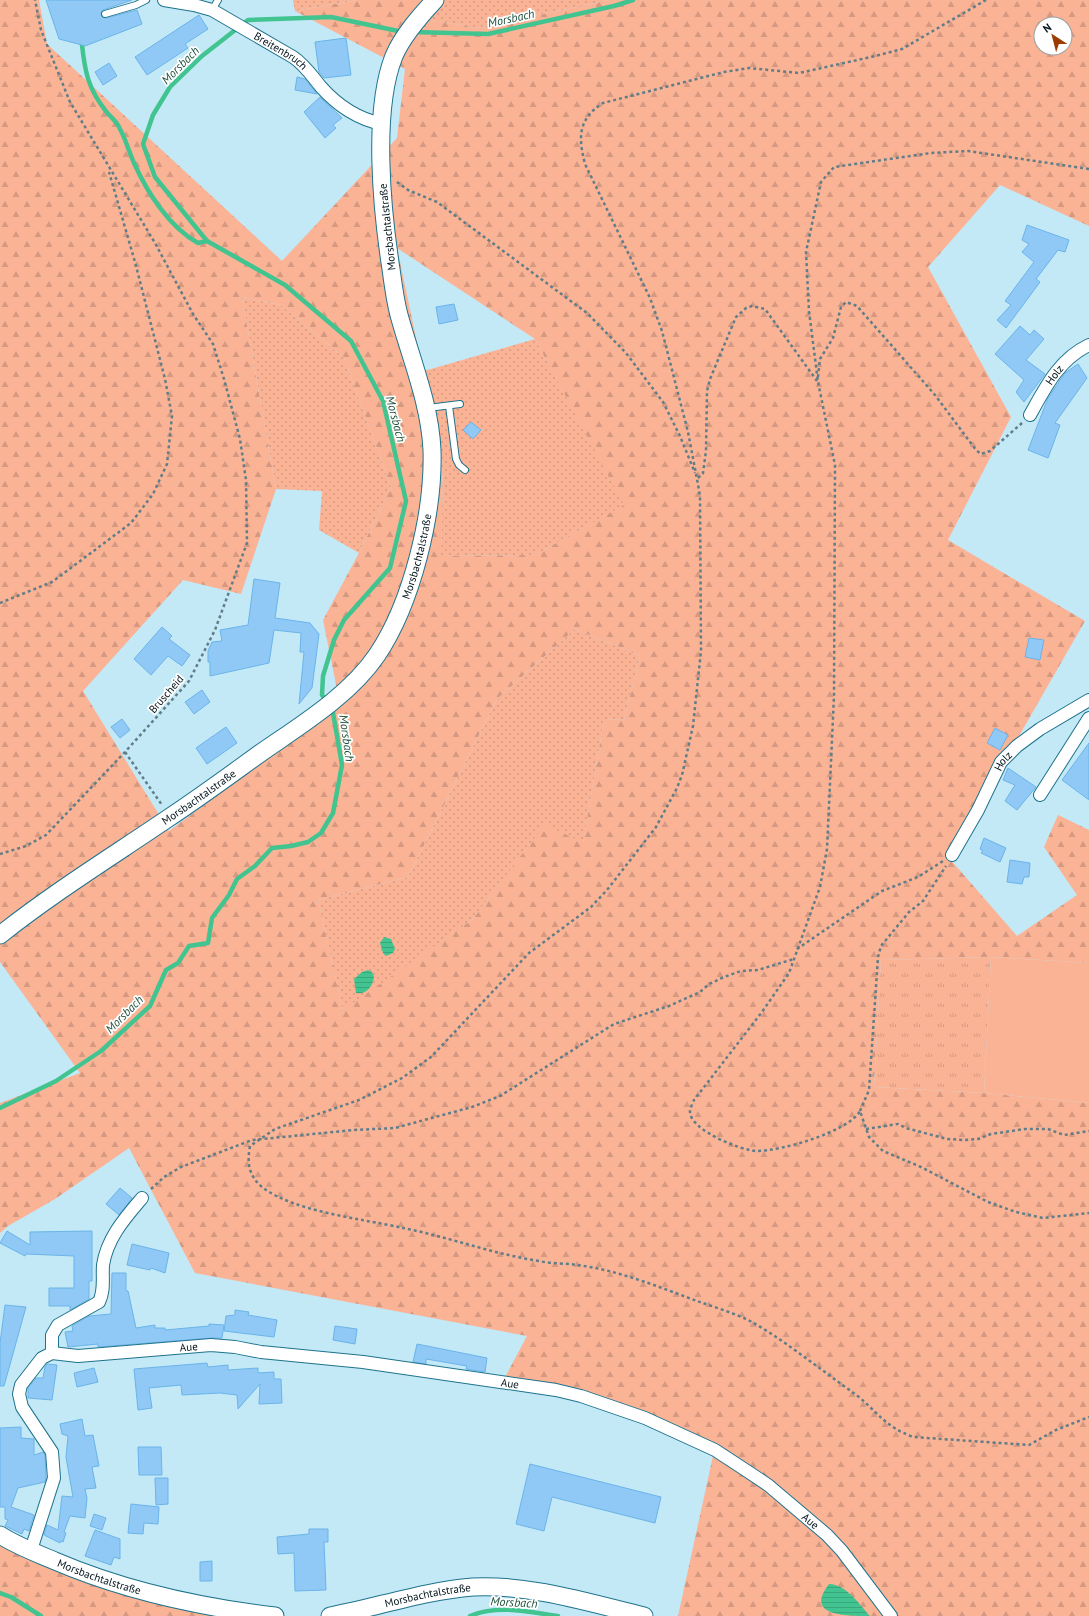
<svg xmlns="http://www.w3.org/2000/svg" width="1089" height="1616" font-family="'PT Sans',sans-serif">
  <style>
    .grass { fill: url(#grass-dots) }
    .forest { fill: url(#forest-firs); fill-rule: evenodd }
    .park { fill: url(#park-tufts) }
    .garden { fill: #fbb396 }
    .water { fill: url(#water-rules) }
    .lines { fill: none; stroke-linecap: round; stroke-linejoin: round }
    .stream { stroke: #41c48f; stroke-width: 4.5 }
    .building { fill: #90c9f6; stroke: #6ab4ea }
    .service-casing { stroke: #1e738c; stroke-width: 8 }
    .minor-casing { stroke: #1e738c; stroke-width: 14 }
    .secondary-casing { stroke: #1e738c; stroke-width: 19 }
    .path { stroke: #617d87; stroke-width: 2.5; stroke-dasharray: 3 3; stroke-linecap: butt }
    .service { stroke: #fff; stroke-width: 6 }
    .minor { stroke: #fff; stroke-width: 12 }
    .secondary { stroke: #fff; stroke-width: 17 }
    .labels { text-anchor: middle; dominant-baseline: central; stroke-width: 3.5; stroke-linejoin: round; paint-order: stroke }
    .street-label { font-size: 11px; fill: #00131a; stroke: #fff }
    .water-label { font-size: 12px; font-style: italic; fill: #1e513b; stroke: #fff }
  </style>
  <defs>
    <pattern id="grass-dots" width="8" height="8" patternUnits="userSpaceOnUse"><rect width="8" height="8" fill="#fbb396"/><path d="M2 2h.1M6 6h.1" fill="none" stroke="#d59981" stroke-width="1.8" stroke-linecap="round"/></pattern>
    <pattern id="forest-firs" width="22" height="20" patternUnits="userSpaceOnUse"><rect width="22" height="20" fill="#fbb396"/><path d="M5 1l3.5 6h-7zM16 11l3.5 6h-7z" fill="#d59981"/></pattern>
    <pattern id="park-tufts" width="24" height="20" patternUnits="userSpaceOnUse"><rect width="24" height="20" fill="#fbb396"/><path d="M3 7l-1-3M5 7V3M7 7l1-3M15 17l-1-3M17 17v-4M19 17l1-3" fill="none" stroke="#d59981"/></pattern>
    <pattern id="water-rules" width="6" height="5" patternUnits="userSpaceOnUse"><rect width="6" height="5" fill="#41c48f"/><path d="M0 2.5h6" fill="none" stroke="#37a87b"/></pattern>
  </defs>
  <rect width="100%" height="100%" fill="#c3e8f6"/>
  <g class="grass">
    <polygon points="293,0 357,0 295,11"/>
    <polygon points="430,0 610,0 477,28 413,17"/>
    <polygon points="242,297 281,305 344,358 391,487 359,553 319,530 322,491 276,489"/>
    <polygon points="535,339 625,505 535,555 441,556 443,465 424,371"/>
    <polygon points="575,629 640,656 624,720 604,719 583,844 545,825 473,919 343,1011 318,900 408,877 497,699"/>
  </g>
  <g class="forest">
    <path d="M 0,0 L 39,0 L 47,44 L 282,261 L 397,138 L 405,69 L 295,11 L 357,0 L 430,0 L 414,17 L 477,28 L 610,0 L 1089,0 L 1089,226 L 1000,185 L 928,267 L 1011,417 L 948,540 L 1085,621 L 949,858 L 1017,936 L 1077,895 L 1044,847 L 1058,815 L 1089,830 L 1089,963 L 991,957 L 881,960 L 874,1087 L 984,1093 L 1089,1103 L 1089,1616 L 678,1616 L 713,1456 L 645,1415 L 503,1381 L 527,1336 L 195,1273 L 129,1148 L 55,1199 L 8,1226 L 0,1233 L 0,1103 L 80,1073 L 0,962 ZM 1041,24 L 1065,24 L 1065,48 L 1041,48 ZM 397,248 L 535,339 L 624,505 L 535,555 L 441,556 L 443,465 ZM 242,297 L 281,305 L 344,358 L 391,487 L 359,553 L 323,620 L 340,704 L 169,831 L 83,691 L 183,580 L 241,594 L 276,489 ZM 575,629 L 640,656 L 624,720 L 604,719 L 583,843 L 545,824 L 473,919 L 343,1010 L 318,900 L 408,877 L 497,699 Z"/>
    <polygon points="0,1538 235,1616 0,1616"/>
  </g>
  <polygon class="park" points="991,957 984,1093 874,1087 881,960"/>
  <polygon class="garden" points="991,957 1089,963 1089,1103 984,1093"/>
  <g class="water">
    <polygon points="384,937 391,939 395,949 393,953 386,956 383,953 380,943"/>
    <path d="M 368,970 L 372,972 L 374,977 C 373,986 366,995 356,993 L 354,979 L 362,972 Z"/>
    <path d="M 829,1584 C 846,1584 859,1604 870,1616 C 845,1616 804,1616 829,1584 Z"/>
  </g>
  <g class="lines">
    <g class="stream">
      <polyline points="413,32 488,34 614,6 633,0"/>
      <path d="M 82,45 C 85,72 88,88 105,110 C 110,117 117,121 120,129 C 126,140 129,152 134,163 C 147,192 169,227 198,243 L 207,241"/>
      <polyline points="327,701 322,695 323,676 334,640 344,620 390,568 406,501 383,401 351,341 285,285 207,241 155,177 143,144 153,115 170,87 202,56 248,20 331,17 403,32"/>
      <polyline points="0,1108 56,1081 101,1051 150,1006 166,970 178,963 189,946 208,943 212,918 229,895 237,879 255,866 272,848 291,846 308,842 321,833 333,813 342,765 332,707"/>
      <polyline points="0,1593 11,1597 41,1616"/>
      <path d="M 470,1616 C 497,1604 529,1612 558,1616"/>
    </g>
  </g>
  <g class="building">
    <polygon points="46,0 132,0 103,10 101,16 106,18 137,10 142,24 85,46 82,45 59,39"/>
    <polygon points="199,15 208,29 185,44 188,48 147,75 135,57"/>
    <polygon points="346,38 351,75 324,78 319,72 315,42"/>
    <polygon points="109,63 117,76 103,85 95,72"/>
    <polygon points="297,77 305,79 317,94 295,90"/>
    <polygon points="320,97 342,118 333,125 336,128 325,138 304,112"/>
    <polygon points="1027,225 1069,240 1065,252 1058,250 1036,279 1040,282 1006,328 997,320 1011,305 1005,301 1034,262 1022,252 1029,244 1022,240"/>
    <polygon points="454,304 458,320 439,324 436,307"/>
    <polygon points="1020,326 1030,335 1034,330 1044,339 1026,360 1045,374 1024,402 1016,392 1024,380 995,354"/>
    <polygon points="1078,364 1087,378 1055,423 1060,425 1048,458 1028,450 1048,398 1065,373"/>
    <polygon points="471,422 481,430 473,439 463,430"/>
    <polygon points="254,579 280,583 275,618 310,623 319,634 312,688 299,704 304,652 300,652 301,633 274,630 269,663 210,676 210,662 208,662 208,651 212,642 222,641 220,630 248,625"/>
    <polygon points="162,627 172,636 169,639 190,655 182,666 168,656 151,675 134,659"/>
    <polygon points="1029,638 1044,640 1040,660 1025,657"/>
    <polygon points="202,690 210,702 194,714 185,702"/>
    <polygon points="122,719 130,730 120,738 111,727"/>
    <polygon points="226,727 237,743 207,764 196,748"/>
    <polygon points="995,728 1008,735 1000,750 987,743"/>
    <polygon points="1089,743 1089,800 1062,780"/>
    <polygon points="1008,768 1036,787 1017,810 1005,801 1015,785 1003,780"/>
    <polygon points="984,838 1006,848 1000,862 981,853 983,850 980,849"/>
    <polygon points="1010,860 1030,863 1029,877 1024,877 1022,884 1007,882"/>
    <polygon points="120,1188 132,1198 119,1215 106,1204"/>
    <polygon points="7,1231 30,1245 30,1232 92,1231 92,1281 89,1281 89,1299 70,1310 70,1306 49,1306 49,1288 74,1288 74,1256 26,1254 25,1256 0,1243"/>
    <polygon points="132,1244 169,1253 165,1273 151,1268 150,1270 127,1265"/>
    <polygon points="112,1273 126,1273 126,1291 128,1291 136,1328 155,1325 155,1328 165,1328 165,1330 209,1326 209,1324 224,1325 222,1338 211,1338 98,1347 98,1344 68,1347 65,1332 73,1331 72,1326 89,1316 111,1314"/>
    <polygon points="5,1305 26,1307 4,1386 0,1386 0,1343"/>
    <polygon points="235,1310 249,1312 248,1315 277,1320 274,1337 224,1331 226,1316 235,1315"/>
    <polygon points="335,1326 357,1329 355,1344 333,1340"/>
    <polygon points="417,1344 487,1358 485,1372 466,1369 467,1366 426,1359 426,1364 413,1362"/>
    <polygon points="207,1363 208,1367 228,1365 228,1370 258,1368 258,1373 274,1372 274,1379 281,1379 282,1403 259,1404 260,1384 238,1409 237,1395 220,1393 182,1395 181,1385 149,1388 152,1408 138,1410 134,1369"/>
    <polygon points="47,1364 57,1365 52,1400 28,1398 28,1388 36,1378 43,1378 45,1367"/>
    <polygon points="94,1368 98,1382 77,1387 74,1373"/>
    <polygon points="82,1419 85,1436 93,1435 99,1466 92,1467 96,1488 85,1489 87,1498 85,1518 70,1516 64,1532 66,1533 63,1542 61,1541 60,1543 44,1535 47,1525 58,1530 62,1496 73,1497 66,1457 68,1436 62,1434 60,1424"/>
    <polygon points="21,1427 21,1438 34,1439 34,1455 43,1452 45,1455 46,1477 45,1482 18,1488 11,1507 34,1515 29,1531 24,1529 22,1534 5,1526 8,1520 5,1519 5,1507 0,1507 0,1428"/>
    <polygon points="138,1447 161,1447 162,1475 139,1475"/>
    <polygon points="530,1464 661,1497 655,1523 552,1497 544,1531 516,1524"/>
    <polygon points="155,1478 168,1478 168,1504 156,1505"/>
    <polygon points="131,1504 159,1507 158,1524 144,1523 143,1534 128,1533"/>
    <polygon points="94,1514 106,1518 102,1530 90,1526"/>
    <polygon points="309,1529 328,1529 328,1542 324,1542 326,1590 295,1591 294,1553 278,1554 277,1537 309,1534"/>
    <polygon points="95,1530 120,1539 120,1559 114,1557 111,1565 85,1556"/>
    <polygon points="212,1561 212,1581 200,1581 200,1562"/>
  </g>
  <g class="lines">
    <g class="service-casing">
      <g id="service">
        <polyline points="212,10 218,0"/>
        <polyline points="105,14 136,5 146,0"/>
        <polyline points="449,406 456,459 459,465 465,470"/>
        <polyline points="428,408 460,404"/>
      </g>
    </g>
    <g class="minor-casing">
      <g id="minor">
        <path id="s1" d="M 164,0 L 194,5 L 212,10 L 293,57 C 305,65 312,76 321,87 C 337,105 358,119 382,124"/>
        <path id="s2" d="M 1030,415 C 1045,388 1059,359 1089,345"/>
        <polyline points="1040,795 1089,718"/>
        <path id="s3" d="M 952,855 L 978,810 L 1001,762 L 1017,746 L 1040,729 L 1089,700"/>
        <path d="M 52,1353 L 52,1335 L 58,1325 L 99,1302 C 105,1290 102,1278 103,1265 C 107,1238 125,1218 142,1198"/>
        <path id="s4" d="M 31,1550 L 54,1478 L 52,1452 L 22,1407 L 19,1394 L 21,1385 L 42,1358 L 52,1353 L 78,1356 L 211,1345 L 235,1347 L 261,1352 L 363,1362 L 556,1390 L 581,1396 L 645,1418 L 715,1450 L 744,1469 L 768,1485 L 827,1535 L 842,1551 L 891,1616"/>
      </g>
    </g>
    <g class="secondary-casing">
      <g id="secondary">
        <path id="s5" d="M 0,935 C 53,893 111,857 167,819 C 199,798 230,775 262,752 C 301,725 350,695 377,655 C 412,603 434,513 432,450 C 430,404 411,359 399,315 C 395,300 393,284 391,269 C 382,211 372,111 394,56 C 403,35 420,16 435,0"/>
        <path id="s6" d="M 0,1535 C 17,1546 36,1553 55,1561 C 125,1591 199,1607 275,1616"/>
        <path id="s7" d="M 330,1616 C 378,1607 424,1591 473,1587 C 529,1584 590,1603 644,1616"/>
      </g>
    </g>
    <g class="path">
      <path d="M 986,0 L 902,49 L 871,57 L 799,73 L 749,68 L 724,72 L 603,103 C 578,119 578,137 585,164 L 650,298 L 662,331 L 688,432 L 697,479 L 700,496 L 701,651 L 693,726 L 682,775 L 677,788 L 656,827 L 607,890 L 591,907 L 529,953 L 431,1057 L 402,1078 L 359,1100 L 275,1129 L 250,1146 C 247,1162 248,1175 262,1187 C 294,1212 364,1219 403,1228 C 449,1237 493,1254 539,1261 C 552,1264 565,1263 577,1265 C 618,1270 659,1287 697,1301 C 714,1307 734,1313 750,1321 C 776,1335 801,1355 825,1372 C 837,1381 848,1389 859,1397 C 879,1414 886,1427 913,1437 L 1029,1445 L 1056,1430 L 1089,1417"/>
      <path d="M 1089,169 L 968,151 L 931,153 L 834,167 L 821,182 L 806,252 L 809,311 L 818,382 L 835,465 L 834,696 L 827,849 L 820,887 L 789,973 L 762,1012 L 694,1100 C 693,1103 690,1108 690,1111 C 689,1130 742,1151 757,1151 C 781,1151 848,1132 860,1111 L 869,1137 L 883,1151 L 921,1167 L 988,1202 L 1016,1212 L 1043,1218 L 1089,1213"/>
      <polyline points="397,182 408,190 437,202 587,313 626,353 663,402 680,436 695,473"/>
      <polyline points="818,377 820,359 833,338 841,307 846,302 857,306 935,395 976,450 981,454 990,451 1022,423"/>
      <polyline points="698,478 703,473 706,451 707,391 710,379 736,317 746,308 752,306 765,309 817,381"/>
      <polyline points="0,603 52,582 131,523 153,494 167,464 172,416 165,379 135,262 109,172"/>
      <polyline points="125,752 162,805"/>
      <polyline points="0,854 26,846 46,835 125,752 189,681 215,630 247,543 246,480 240,439 224,379 213,344 193,314 155,243 70,102 41,30 35,0"/>
      <polyline points="797,949 882,891 918,877 943,861"/>
      <polyline points="860,1111 869,1090 878,957 881,946 909,912 923,901 946,866"/>
      <polyline points="866,1129 898,1124 906,1128 947,1139 964,1140 978,1139 991,1134 1025,1129 1048,1129 1064,1135 1089,1131"/>
      <polyline points="151,1189 164,1177 181,1167 252,1140 354,1130 395,1128 472,1107 500,1096 614,1024 669,1006 700,992 709,984 724,977 741,971 758,970 794,959"/>
    </g>
    <use href="#service" class="service"/>
    <use href="#minor" class="minor"/>
    <use href="#secondary" class="secondary"/>
  </g>
  <g class="labels">
    <g class="street-label">
      <text stroke="none"><textPath href="#s1" startOffset="129">Breitenbruch</textPath></text>
      <text transform="translate(387 227) rotate(-96)">Morsbachtalstraße</text>
      <text stroke="none"><textPath href="#s2" startOffset="47">Holz</textPath></text>
      <text stroke="none"><textPath href="#s5" startOffset="578">Morsbachtalstraße</textPath></text>
      <text transform="translate(166 694) rotate(-49)">Bruscheid</text>
      <text stroke="none"><textPath href="#s3" startOffset="107">Holz</textPath></text>
      <text stroke="none"><textPath href="#s5" startOffset="242">Morsbachtalstraße</textPath></text>
      <text stroke="none"><textPath href="#s4" startOffset="361">Aue</textPath></text>
      <text stroke="none"><textPath href="#s4" startOffset="685">Aue</textPath></text>
      <text stroke="none"><textPath href="#s4" startOffset="1021">Aue</textPath></text>
      <text stroke="none"><textPath href="#s6" startOffset="108">Morsbachtalstraße</textPath></text>
      <text stroke="none"><textPath href="#s7" startOffset="100">Morsbachtalstraße</textPath></text>
    </g>
    <g class="water-label">
      <text transform="translate(511 18) rotate(-12)">Morsbach</text>
      <text transform="translate(180 65) rotate(-45)">Morsbach</text>
      <text transform="translate(396 419) rotate(75)">Morsbach</text>
      <text transform="translate(347 738) rotate(82)">Morsbach</text>
      <text transform="translate(124 1014) rotate(-45)">Morsbach</text>
      <text transform="translate(514 1602) rotate(3)">Morsbach</text>
    </g>
  </g>
  <g transform="translate(1053 36) rotate(324)"><circle r="19" fill="#ffffff" stroke="#99a1a3"/>
  <path d="M0-3L7 15L0 10L-7 15Z" fill="#9e3b02"/>
  <text y="-6" font-size="11" font-weight="bold" text-anchor="middle" fill="#00131a">N</text>
  </g>
</svg>
